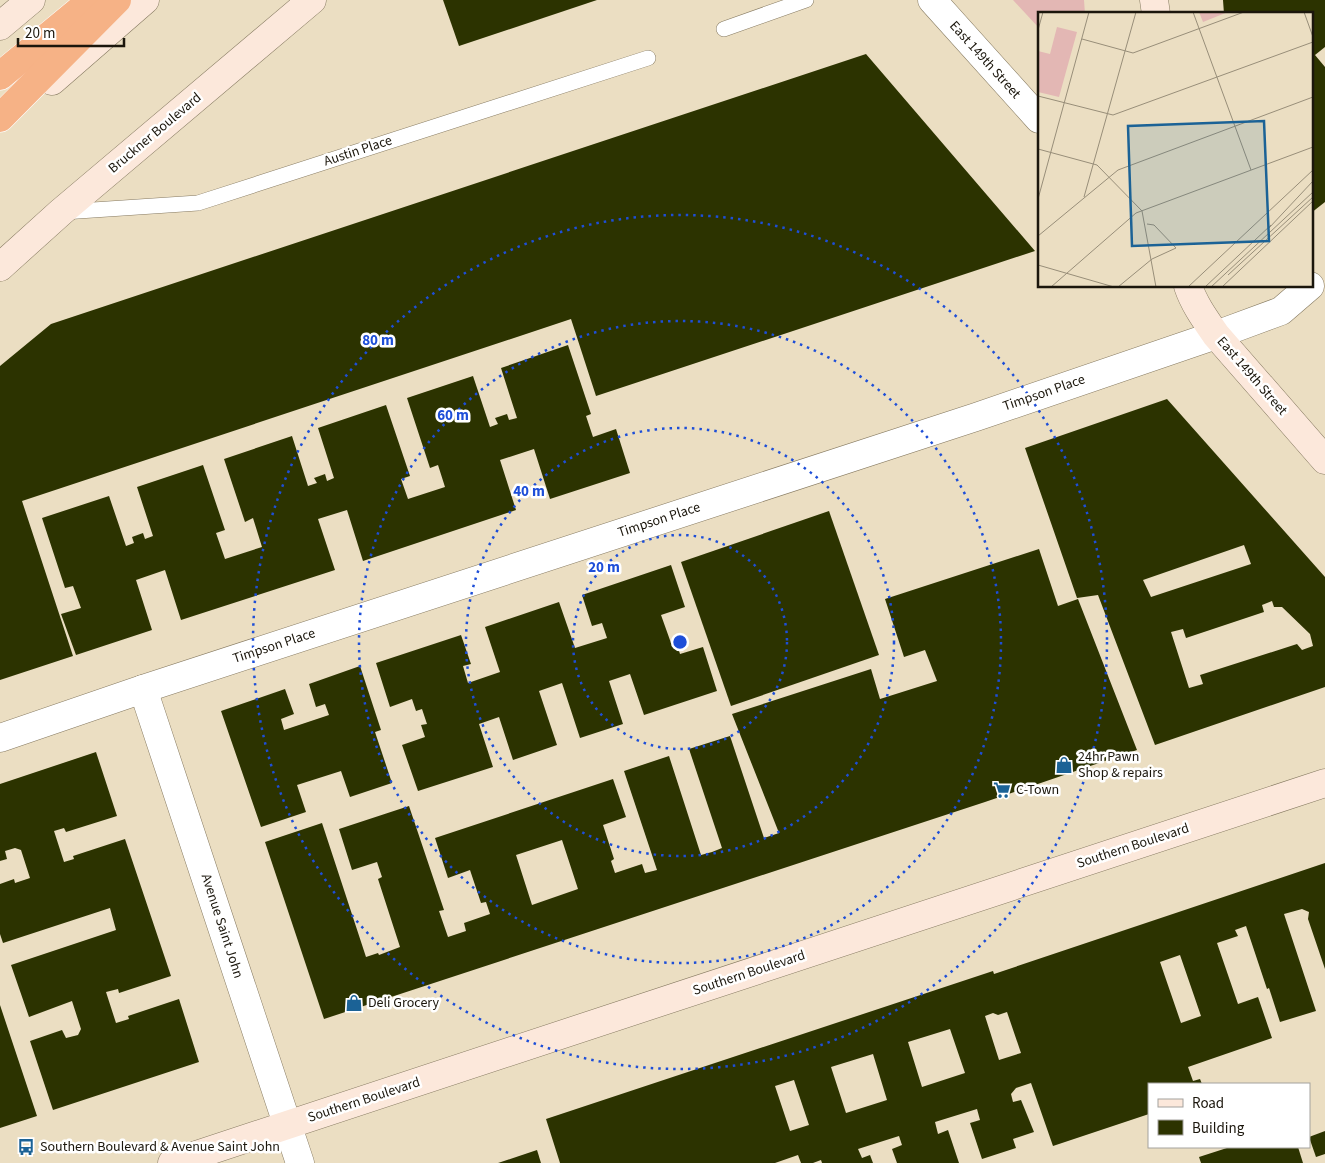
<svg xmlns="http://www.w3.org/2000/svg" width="1325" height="1163" font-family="'Source Sans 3',sans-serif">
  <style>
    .green { fill: #e3b7b4 }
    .building { fill: #2c3300; fill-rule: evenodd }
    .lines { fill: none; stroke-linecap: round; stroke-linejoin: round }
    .service-casing { stroke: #867a61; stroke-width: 16 }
    .minor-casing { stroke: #867a61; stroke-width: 29 }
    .secondary-casing { stroke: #867a61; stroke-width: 29 }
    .motorway-casing { stroke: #fff; stroke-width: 29 }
    .service { stroke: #fff; stroke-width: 15 }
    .minor { stroke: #fff; stroke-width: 28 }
    .secondary { stroke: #fce8db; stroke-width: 28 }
    .motorway { stroke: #f6b286; stroke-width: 28 }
    .ring { fill: none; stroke: #1d4ed8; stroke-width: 2.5; stroke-dasharray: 2.5 5 }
    .labels { text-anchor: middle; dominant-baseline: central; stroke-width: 5; stroke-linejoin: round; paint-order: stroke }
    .street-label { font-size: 14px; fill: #1b160c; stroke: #fff }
    .poi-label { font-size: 14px; fill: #1b160c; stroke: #fff; text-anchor: start }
    .inset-road { fill: none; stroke: #988e79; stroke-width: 1 }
    .view { fill: #1b6296; fill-opacity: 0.15; stroke: #1b6296; stroke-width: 2.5 }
    .inset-edge { fill: none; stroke: #1b160c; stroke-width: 2.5 }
    .centre { fill: #1d4ed8; stroke: #fff; stroke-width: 2.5 }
    .ring-label { font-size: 15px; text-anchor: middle; font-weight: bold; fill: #1d4ed8; stroke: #fff; stroke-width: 5; stroke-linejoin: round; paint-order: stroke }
  </style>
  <rect width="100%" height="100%" fill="#ebdec2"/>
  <polygon class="green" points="1013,0 1084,0 1085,14 1039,14 1039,28"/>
  <g class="building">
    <polygon points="443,0 597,0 459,46"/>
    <polygon points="1223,0 1325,0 1325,47 1315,55 1325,67 1325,202 1311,213 1311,14 1224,14"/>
    <polygon points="866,54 1035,251 596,396 571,319 22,501 73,656 0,680 0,366 51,324"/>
    <polygon points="568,345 591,414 586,416 593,437 616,429 630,473 550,499 534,449 500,460 516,510 363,561 347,510 318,519 335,570 181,620 165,570 136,580 152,630 76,655 61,614 81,608 73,586 65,588 42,518 109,496 126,546 134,543 132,537 143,533 145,539 153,536 137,487 203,465 225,530 216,533 225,559 262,547 253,518 245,522 224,459 292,436 308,486 317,483 314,478 325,474 327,481 334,478 318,428 386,405 410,476 401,479 408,499 445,487 438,465 430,468 407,398 473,376 490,427 498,424 495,418 507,414 509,420 517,418 501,368"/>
    <path d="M 1167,399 L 1325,577 L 1325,687 L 1155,745 L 1098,595 L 1077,598 L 1025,448 ZM 1244,545 L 1251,564 L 1151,597 L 1143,580 ZM 1272,601 L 1274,607 L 1282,607 L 1310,634 L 1313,646 L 1302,650 L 1297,644 L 1200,675 L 1203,684 L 1189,688 L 1171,632 L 1183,629 L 1186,638 L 1264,612 L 1262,605 Z"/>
    <polygon points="829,511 879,655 731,706 681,562"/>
    <path d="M 1039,549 L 1058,606 L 1078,599 L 1137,750 L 985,802 L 324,1019 L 265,842 L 322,823 L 366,957 L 378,953 L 379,955 L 400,947 L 378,879 L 382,877 L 377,862 L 352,870 L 339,829 L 409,806 L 444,910 L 439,911 L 448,937 L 466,931 L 464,923 L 490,914 L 486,902 L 481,903 L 470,870 L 448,878 L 435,838 L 613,779 L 626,817 L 603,825 L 614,859 L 611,861 L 615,873 L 642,864 L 645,873 L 657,870 L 624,771 L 669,756 L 701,855 L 712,852 L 722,848 L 689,749 L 730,736 L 764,838 L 779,833 L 732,714 L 871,669 L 880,699 L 937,681 L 925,650 L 904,657 L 885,599 ZM 562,840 L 578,889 L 532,905 L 516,855 Z"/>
    <polygon points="671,565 685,607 661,615 671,643 676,641 680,654 703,647 717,691 644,715 630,674 609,681 623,724 580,738 562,683 539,691 557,745 513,760 499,717 479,724 493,767 418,791 402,745 425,737 421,725 427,724 422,709 416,711 412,699 390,707 376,663 461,635 471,664 463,666 468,683 500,672 485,627 559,602 575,648 607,638 602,623 592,626 582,595"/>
    <polygon points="360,666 381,730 375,732 392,783 350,797 341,771 297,785 306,812 261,827 221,711 285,689 294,714 281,719 284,730 329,715 325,704 316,707 309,684"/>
    <polygon points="96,752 117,816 66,832 64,828 54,831 64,862 74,859 73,856 125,839 171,976 119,993 118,989 106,992 116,1023 129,1019 128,1016 179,999 199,1062 53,1110 30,1041 62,1030 66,1038 78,1035 81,1029 72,1001 29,1017 11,965 116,930 110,908 3,943 0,934 0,884 14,879 15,883 30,878 21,850 15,848 5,851 7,859 0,861 0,784"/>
    <path d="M 1325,863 L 1325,969 L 1308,919 L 1309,912 L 1302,909 L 1284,914 L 1316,1011 L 1280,1022 L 1269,988 L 1267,989 L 1246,926 L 1235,930 L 1238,936 L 1217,943 L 1238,1004 L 1258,997 L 1272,1038 L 1188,1067 L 1193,1081 L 1200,1079 L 1202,1084 L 1149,1084 L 1149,1114 L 1053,1146 L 1031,1083 L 1016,1088 L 1011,1094 L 1013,1102 L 1021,1100 L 1034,1132 L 1013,1139 L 1016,1148 L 982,1159 L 970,1123 L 980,1120 L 977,1109 L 935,1122 L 938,1134 L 948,1130 L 959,1163 L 897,1163 L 892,1149 L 902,1145 L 899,1136 L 858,1149 L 862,1158 L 870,1155 L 873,1163 L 822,1163 L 821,1160 L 813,1163 L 801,1163 L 798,1155 L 775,1163 L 560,1163 L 546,1119 L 993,971 L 994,974 ZM 1180,955 L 1201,1016 L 1181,1023 L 1160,962 ZM 1007,1012 L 1021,1053 L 999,1060 L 985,1016 L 993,1013 L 998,1015 ZM 950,1029 L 965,1073 L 922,1087 L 908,1042 ZM 873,1054 L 887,1100 L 846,1113 L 831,1067 ZM 794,1080 L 809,1125 L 790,1131 L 775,1086 Z"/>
    <polygon points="0,1005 37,1116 0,1128"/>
    <polygon points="1325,1131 1325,1154 1316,1157 1309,1137"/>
    <polygon points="1230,1147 1298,1147 1303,1163 1201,1163 1199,1157"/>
    <polygon points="537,1150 541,1163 498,1163"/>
  </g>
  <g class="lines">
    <g class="service-casing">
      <g id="service">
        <polyline points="724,29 806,0"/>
        <polyline points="63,212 198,203 648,58"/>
      </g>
    </g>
    <g class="minor-casing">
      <g id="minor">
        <polyline points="932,0 1039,119"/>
        <polyline points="143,689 300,1163"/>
        <polyline points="0,738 143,689 976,417 1216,335 1281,311 1310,286"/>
      </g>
    </g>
    <g class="secondary-casing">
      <g id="secondary">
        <polyline points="1154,0 1156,14"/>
        <polyline points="0,26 31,0"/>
        <polyline points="52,81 145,0"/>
        <polyline points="0,267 61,212 312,0"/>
        <path d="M 1188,286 C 1194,304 1205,319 1216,335 L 1325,460"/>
        <polyline points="172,1163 1325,783"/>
      </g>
    </g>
    <g class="motorway-casing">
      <g id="motorway">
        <polyline points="0,76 92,0"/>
        <polyline points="0,118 117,0"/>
      </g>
    </g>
    <use href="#service" class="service"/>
    <use href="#minor" class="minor"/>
    <use href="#secondary" class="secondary"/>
    <use href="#motorway" class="motorway"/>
  </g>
  <g class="ring">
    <circle cx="680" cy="642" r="107"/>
    <circle cx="680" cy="642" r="214"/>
    <circle cx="680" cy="642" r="321"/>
    <circle cx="680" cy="642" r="427"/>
  </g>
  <defs>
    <g id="shop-bare" transform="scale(1.35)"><path d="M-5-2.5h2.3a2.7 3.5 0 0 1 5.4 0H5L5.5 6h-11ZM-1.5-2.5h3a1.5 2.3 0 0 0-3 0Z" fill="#1b6296" stroke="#fff" stroke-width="2.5" paint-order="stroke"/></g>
    <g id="supermarket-bare" transform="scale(1.35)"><path d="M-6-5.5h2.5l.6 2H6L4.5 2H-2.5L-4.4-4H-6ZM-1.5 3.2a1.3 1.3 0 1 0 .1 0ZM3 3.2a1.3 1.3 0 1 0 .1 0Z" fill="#1b6296" stroke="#fff" stroke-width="2.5" paint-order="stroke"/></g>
    <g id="bus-bare" transform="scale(1.35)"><path d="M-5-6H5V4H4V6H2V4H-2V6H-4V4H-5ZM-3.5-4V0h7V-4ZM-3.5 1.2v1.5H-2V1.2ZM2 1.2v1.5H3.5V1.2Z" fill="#1b6296" stroke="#fff" stroke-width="2.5" paint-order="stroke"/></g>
  </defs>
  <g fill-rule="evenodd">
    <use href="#shop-bare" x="1064" y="765"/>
    <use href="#supermarket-bare" x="1002" y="790"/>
    <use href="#shop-bare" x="354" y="1003"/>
    <use href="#bus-bare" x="26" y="1147"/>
  </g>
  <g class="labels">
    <g class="street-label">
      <text transform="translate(985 60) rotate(48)">East 149th Street</text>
      <text transform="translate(155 133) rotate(-40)">Bruckner Boulevard</text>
      <text transform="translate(358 151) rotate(-18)">Austin Place</text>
      <text transform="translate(1252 376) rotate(49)">East 149th Street</text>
      <text transform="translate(1044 393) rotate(-19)">Timpson Place</text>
      <text transform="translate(659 520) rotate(-18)">Timpson Place</text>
      <text transform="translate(274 646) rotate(-18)">Timpson Place</text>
      <text transform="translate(1133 846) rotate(-18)">Southern Boulevard</text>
      <text transform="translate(222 926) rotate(72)">Avenue Saint John</text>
      <text transform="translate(749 973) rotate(-18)">Southern Boulevard</text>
      <text transform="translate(364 1100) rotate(-18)">Southern Boulevard</text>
    </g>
    <g class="poi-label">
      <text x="1078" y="757">24hr Pawn<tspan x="1078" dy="16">Shop &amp; repairs</tspan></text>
      <text x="1016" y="790">C-Town</text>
      <text x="368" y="1003">Deli Grocery</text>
      <text x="40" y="1147">Southern Boulevard &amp; Avenue Saint John</text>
    </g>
  </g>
  <g transform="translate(1038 12)">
    <rect width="275" height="275" fill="#ebdec2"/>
    <path d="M 161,0 L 190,0 L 165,10 ZM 19,15 L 39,20 L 21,85 L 0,80 L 0,39 L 12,42 Z" fill="#e3b7b4"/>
    <path class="inset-road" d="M 155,0 L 213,158M 266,0 L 275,25M 0,18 L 5,0M 44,27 L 95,41 L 206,0M 0,84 L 75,103 L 275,30M 0,137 L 59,153 L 104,199 L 118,275M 46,185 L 98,0M 0,187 L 51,0M 231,216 L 275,169M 0,224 L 80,158 L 275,85M 0,253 L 76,275M 190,263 L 275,185M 13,275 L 98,201 L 275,135M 80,275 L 114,247 L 138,236 L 116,213 L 109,212M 150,275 L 275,158M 167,275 L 233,213M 173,275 L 275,180M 184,275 L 275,189"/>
    <path class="view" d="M 226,109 L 231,229 L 94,234 L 90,114 Z"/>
    <rect width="275" height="275" class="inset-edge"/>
  </g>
  <circle cx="680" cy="642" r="8" class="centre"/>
  <g class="ring-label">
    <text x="378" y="345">80 m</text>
    <text x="453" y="420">60 m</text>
    <text x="529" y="496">40 m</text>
    <text x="604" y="572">20 m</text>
  </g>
  <rect x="1148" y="1083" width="162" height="65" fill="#ffffff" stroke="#a4a29e"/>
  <rect x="1158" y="1099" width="25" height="8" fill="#fce8db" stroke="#a4a29e"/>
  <text x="1192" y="1108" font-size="15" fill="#1b160c">Road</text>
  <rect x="1158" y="1120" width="25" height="15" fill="#2c3300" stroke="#a4a29e"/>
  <text x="1192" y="1133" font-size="15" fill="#1b160c">Building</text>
  <path d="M18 38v8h106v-8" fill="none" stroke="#1b160c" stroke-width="2.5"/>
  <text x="25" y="38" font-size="15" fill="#1b160c" stroke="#ffffff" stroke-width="4" paint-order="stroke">20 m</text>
</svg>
